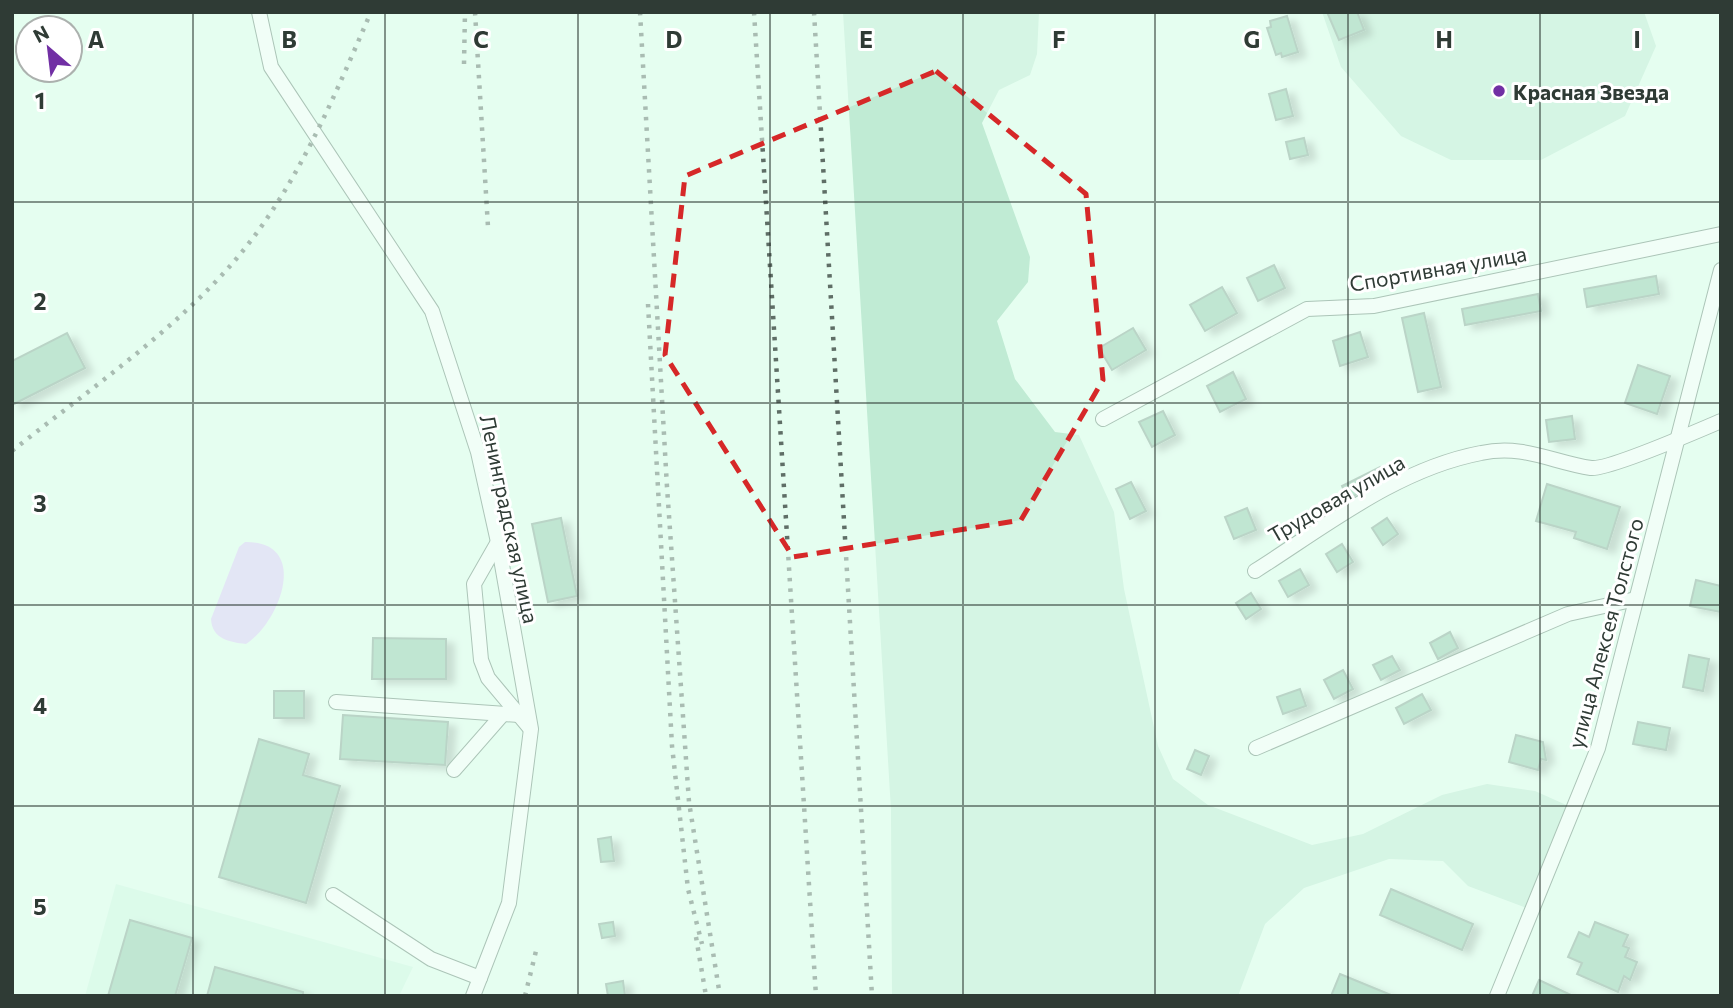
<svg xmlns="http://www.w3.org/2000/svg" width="1733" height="1008" font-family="Commissioner,sans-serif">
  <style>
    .built { fill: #d1f8e3 }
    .green { fill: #c0ebd4 }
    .water { fill: #e1cafa }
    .building { fill: #92c9ad; stroke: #86a394; stroke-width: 2; filter: url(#shadow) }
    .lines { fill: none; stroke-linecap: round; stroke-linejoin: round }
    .minor-casing { stroke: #668173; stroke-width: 16 }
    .minor { stroke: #fff; stroke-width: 14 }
    .rail { stroke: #5f6e66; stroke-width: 4.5; stroke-dasharray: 3.5 7; stroke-linecap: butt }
    .marked { fill: none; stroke: #d62828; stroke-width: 5; stroke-dasharray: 14 9; stroke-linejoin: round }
    .grid { fill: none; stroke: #2f3b35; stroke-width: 2; stroke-opacity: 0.55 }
    .poi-dot { fill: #712fa4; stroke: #fff; stroke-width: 2.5 }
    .labels { text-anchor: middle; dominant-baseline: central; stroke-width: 6; stroke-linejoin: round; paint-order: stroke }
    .poi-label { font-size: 21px; font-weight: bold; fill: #2f3b35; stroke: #fff; text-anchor: start }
    .street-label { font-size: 21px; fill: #2f3b35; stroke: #fff }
    .grid-label { font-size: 23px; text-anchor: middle; font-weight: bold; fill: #2f3b35; stroke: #fff; stroke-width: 6; stroke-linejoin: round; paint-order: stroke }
  </style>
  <defs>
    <filter id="shadow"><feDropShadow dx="8" dy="4.5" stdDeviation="3.5" flood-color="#0004"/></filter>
  </defs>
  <rect width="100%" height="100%" fill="#e5fef0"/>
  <polygon class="built" points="116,884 413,967 399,996 85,996"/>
  <g class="green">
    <polygon points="843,12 1039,12 1037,54 1030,75 999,90 982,123 1030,257 1028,282 997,321 1015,379 1055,432 1079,435 1114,512 1124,589 1158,746 1173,779 1208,805 1312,845 1363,834 1442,795 1487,784 1535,791 1573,808 1532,910 1468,886 1443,861 1389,859 1304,888 1265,924 1238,996 892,996 891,810"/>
    <polygon points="1322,12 1644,12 1656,46 1625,116 1541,160 1451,160 1401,136 1341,67"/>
  </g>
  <path class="water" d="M 245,542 C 311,541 280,622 246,644 C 229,642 212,639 211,619 L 239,547 Z"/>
  <g class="building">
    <polygon points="1327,12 1357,12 1364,30 1339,40"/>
    <polygon points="1287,16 1298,52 1282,57 1281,53 1276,55 1267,28 1271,27 1270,21"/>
    <polygon points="1286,89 1293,116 1276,120 1269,94"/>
    <polygon points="1304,138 1308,155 1290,159 1286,142"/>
    <polygon points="1274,265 1285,288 1258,301 1247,278"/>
    <polygon points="1656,276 1659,294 1587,307 1584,289"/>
    <polygon points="1222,287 1237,313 1205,331 1190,305"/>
    <polygon points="1538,294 1541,311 1465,325 1462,309"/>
    <polygon points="1424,313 1441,387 1418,392 1402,318"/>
    <polygon points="1133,328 1146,350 1112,370 1099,348"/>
    <polygon points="1360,332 1368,357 1340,366 1333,341"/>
    <polygon points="67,333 85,368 12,405 12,361"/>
    <polygon points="1638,365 1670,376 1657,414 1625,403"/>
    <polygon points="1233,372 1246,399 1220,412 1207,386"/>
    <polygon points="1163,411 1175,435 1152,447 1139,422"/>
    <polygon points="1572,416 1575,439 1549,442 1546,420"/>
    <polygon points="1380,467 1385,478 1348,499 1342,486"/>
    <polygon points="1131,482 1146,511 1130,519 1116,489"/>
    <polygon points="1547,484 1620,507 1607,549 1574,538 1576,532 1536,521"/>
    <polygon points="1247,508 1256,530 1234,539 1225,517"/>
    <polygon points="561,518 577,596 548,602 532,524"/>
    <polygon points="1387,518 1398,534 1383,545 1372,528"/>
    <polygon points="1342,544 1353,562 1337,572 1326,554"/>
    <polygon points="1300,569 1309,585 1288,597 1279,581"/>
    <polygon points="1696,580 1721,586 1721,612 1690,606"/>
    <polygon points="1251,593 1261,609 1246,619 1236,603"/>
    <polygon points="1450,632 1458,648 1438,659 1430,643"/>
    <polygon points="373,638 446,639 446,679 372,679"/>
    <polygon points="1689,655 1709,659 1703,691 1683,687"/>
    <polygon points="1392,656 1400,670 1381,680 1373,665"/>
    <polygon points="1343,670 1353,689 1334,699 1324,680"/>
    <polygon points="1300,689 1306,706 1283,714 1277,697"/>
    <rect x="274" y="691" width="30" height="27"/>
    <polygon points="1422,694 1431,710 1404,724 1396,708"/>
    <polygon points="343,715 448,722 445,765 340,759"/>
    <polygon points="1638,722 1670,728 1666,750 1633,744"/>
    <polygon points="1516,735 1543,742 1546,760 1541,759 1538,770 1509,762"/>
    <polygon points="259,739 309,754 303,775 340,786 306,903 219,877"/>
    <polygon points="1195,750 1209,756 1201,775 1187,769"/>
    <polygon points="611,837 614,861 601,862 598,839"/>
    <polygon points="1391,889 1473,924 1462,950 1380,915"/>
    <polygon points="130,920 192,938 175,996 108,996"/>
    <polygon points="613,922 615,936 602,938 599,924"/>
    <polygon points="1595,922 1628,935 1623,946 1629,948 1625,957 1637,962 1630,980 1624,976 1618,992 1577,974 1582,963 1568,957 1579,932 1589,937"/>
    <polygon points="215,967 303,992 303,996 207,996"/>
    <polygon points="1340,974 1391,995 1391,996 1331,996"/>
    <polygon points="1539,980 1573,996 1532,996"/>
    <polygon points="623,981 625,996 608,996 606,984"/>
  </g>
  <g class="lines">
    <g class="minor-casing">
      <g id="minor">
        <polyline points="259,12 271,67 432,311 478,452 498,542 531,729 509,903 473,996"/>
        <polyline points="1103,419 1307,309 1374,306 1721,234"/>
        <polyline points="498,542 474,584 481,660 488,678 529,727"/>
        <path d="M 1255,571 C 1326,526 1397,469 1481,453 C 1523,444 1552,462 1591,468 C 1608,470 1700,430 1721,421"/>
        <polyline points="336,702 519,715"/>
        <polyline points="1256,748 1568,614 1636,599"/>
        <polyline points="454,770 503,714"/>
        <polyline points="333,895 431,959 480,978"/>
        <polyline points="1497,996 1598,748 1721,270"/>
      </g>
    </g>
    <use href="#minor" class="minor"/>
    <g class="rail">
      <polyline points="475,12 488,227"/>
      <polyline points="640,12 667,487 689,802 720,996"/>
      <polyline points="754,12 816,996"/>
      <polyline points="814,12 872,996"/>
      <polyline points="464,64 465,12"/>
      <polyline points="648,304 672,746 688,889 702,944"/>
      <path d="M 12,451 C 86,392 176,330 237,258 C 297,187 334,97 371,12"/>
      <polyline points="696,937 706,996"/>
      <polyline points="525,996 536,951"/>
    </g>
  </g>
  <path d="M0 0H1733V1008H0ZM 936,71 L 1086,194 L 1103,380 L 1021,520 L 793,557 L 665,355 L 685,176 Z" fill="#e5fef0" fill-opacity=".55" fill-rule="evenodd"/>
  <path class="marked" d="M 936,71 L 1086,194 L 1103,380 L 1021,520 L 793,557 L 665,355 L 685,176 Z"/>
  <path class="grid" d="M 193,12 L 193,996M 385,12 L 385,996M 578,12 L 578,996M 770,12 L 770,996M 963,12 L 963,996M 1155,12 L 1155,996M 1348,12 L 1348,996M 1540,12 L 1540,996M 12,202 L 1721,202M 12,403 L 1721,403M 12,605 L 1721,605M 12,806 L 1721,806"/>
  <circle class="poi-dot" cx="1499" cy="91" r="7"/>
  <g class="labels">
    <g class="poi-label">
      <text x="1513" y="91">Красная Звезда</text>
    </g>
    <g class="street-label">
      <text transform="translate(1438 268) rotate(-10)">Спортивная улица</text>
      <text transform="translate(1336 498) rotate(-30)">Трудовая улица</text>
      <text transform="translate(510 519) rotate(78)">Ленинградская улица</text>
      <text transform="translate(1605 633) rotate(-75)">улица Алексея Толстого</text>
    </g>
  </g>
  <g class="grid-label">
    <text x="96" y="48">A</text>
    <text x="289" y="48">B</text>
    <text x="481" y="48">C</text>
    <text x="674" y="48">D</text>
    <text x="866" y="48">E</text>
    <text x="1059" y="48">F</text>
    <text x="1252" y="48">G</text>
    <text x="1444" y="48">H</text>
    <text x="1637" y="48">I</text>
    <text x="40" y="109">1</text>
    <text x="40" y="310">2</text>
    <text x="40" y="512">3</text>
    <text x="40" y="714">4</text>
    <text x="40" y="915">5</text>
  </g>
  <rect width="1733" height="1008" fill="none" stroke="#2f3b35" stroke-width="28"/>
  <g transform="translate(49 49) rotate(332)"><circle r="33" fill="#ffffff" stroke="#acb1ae" stroke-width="2"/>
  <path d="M0-5L12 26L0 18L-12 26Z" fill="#712fa4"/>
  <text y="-10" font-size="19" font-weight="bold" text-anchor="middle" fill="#2f3b35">N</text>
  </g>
</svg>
